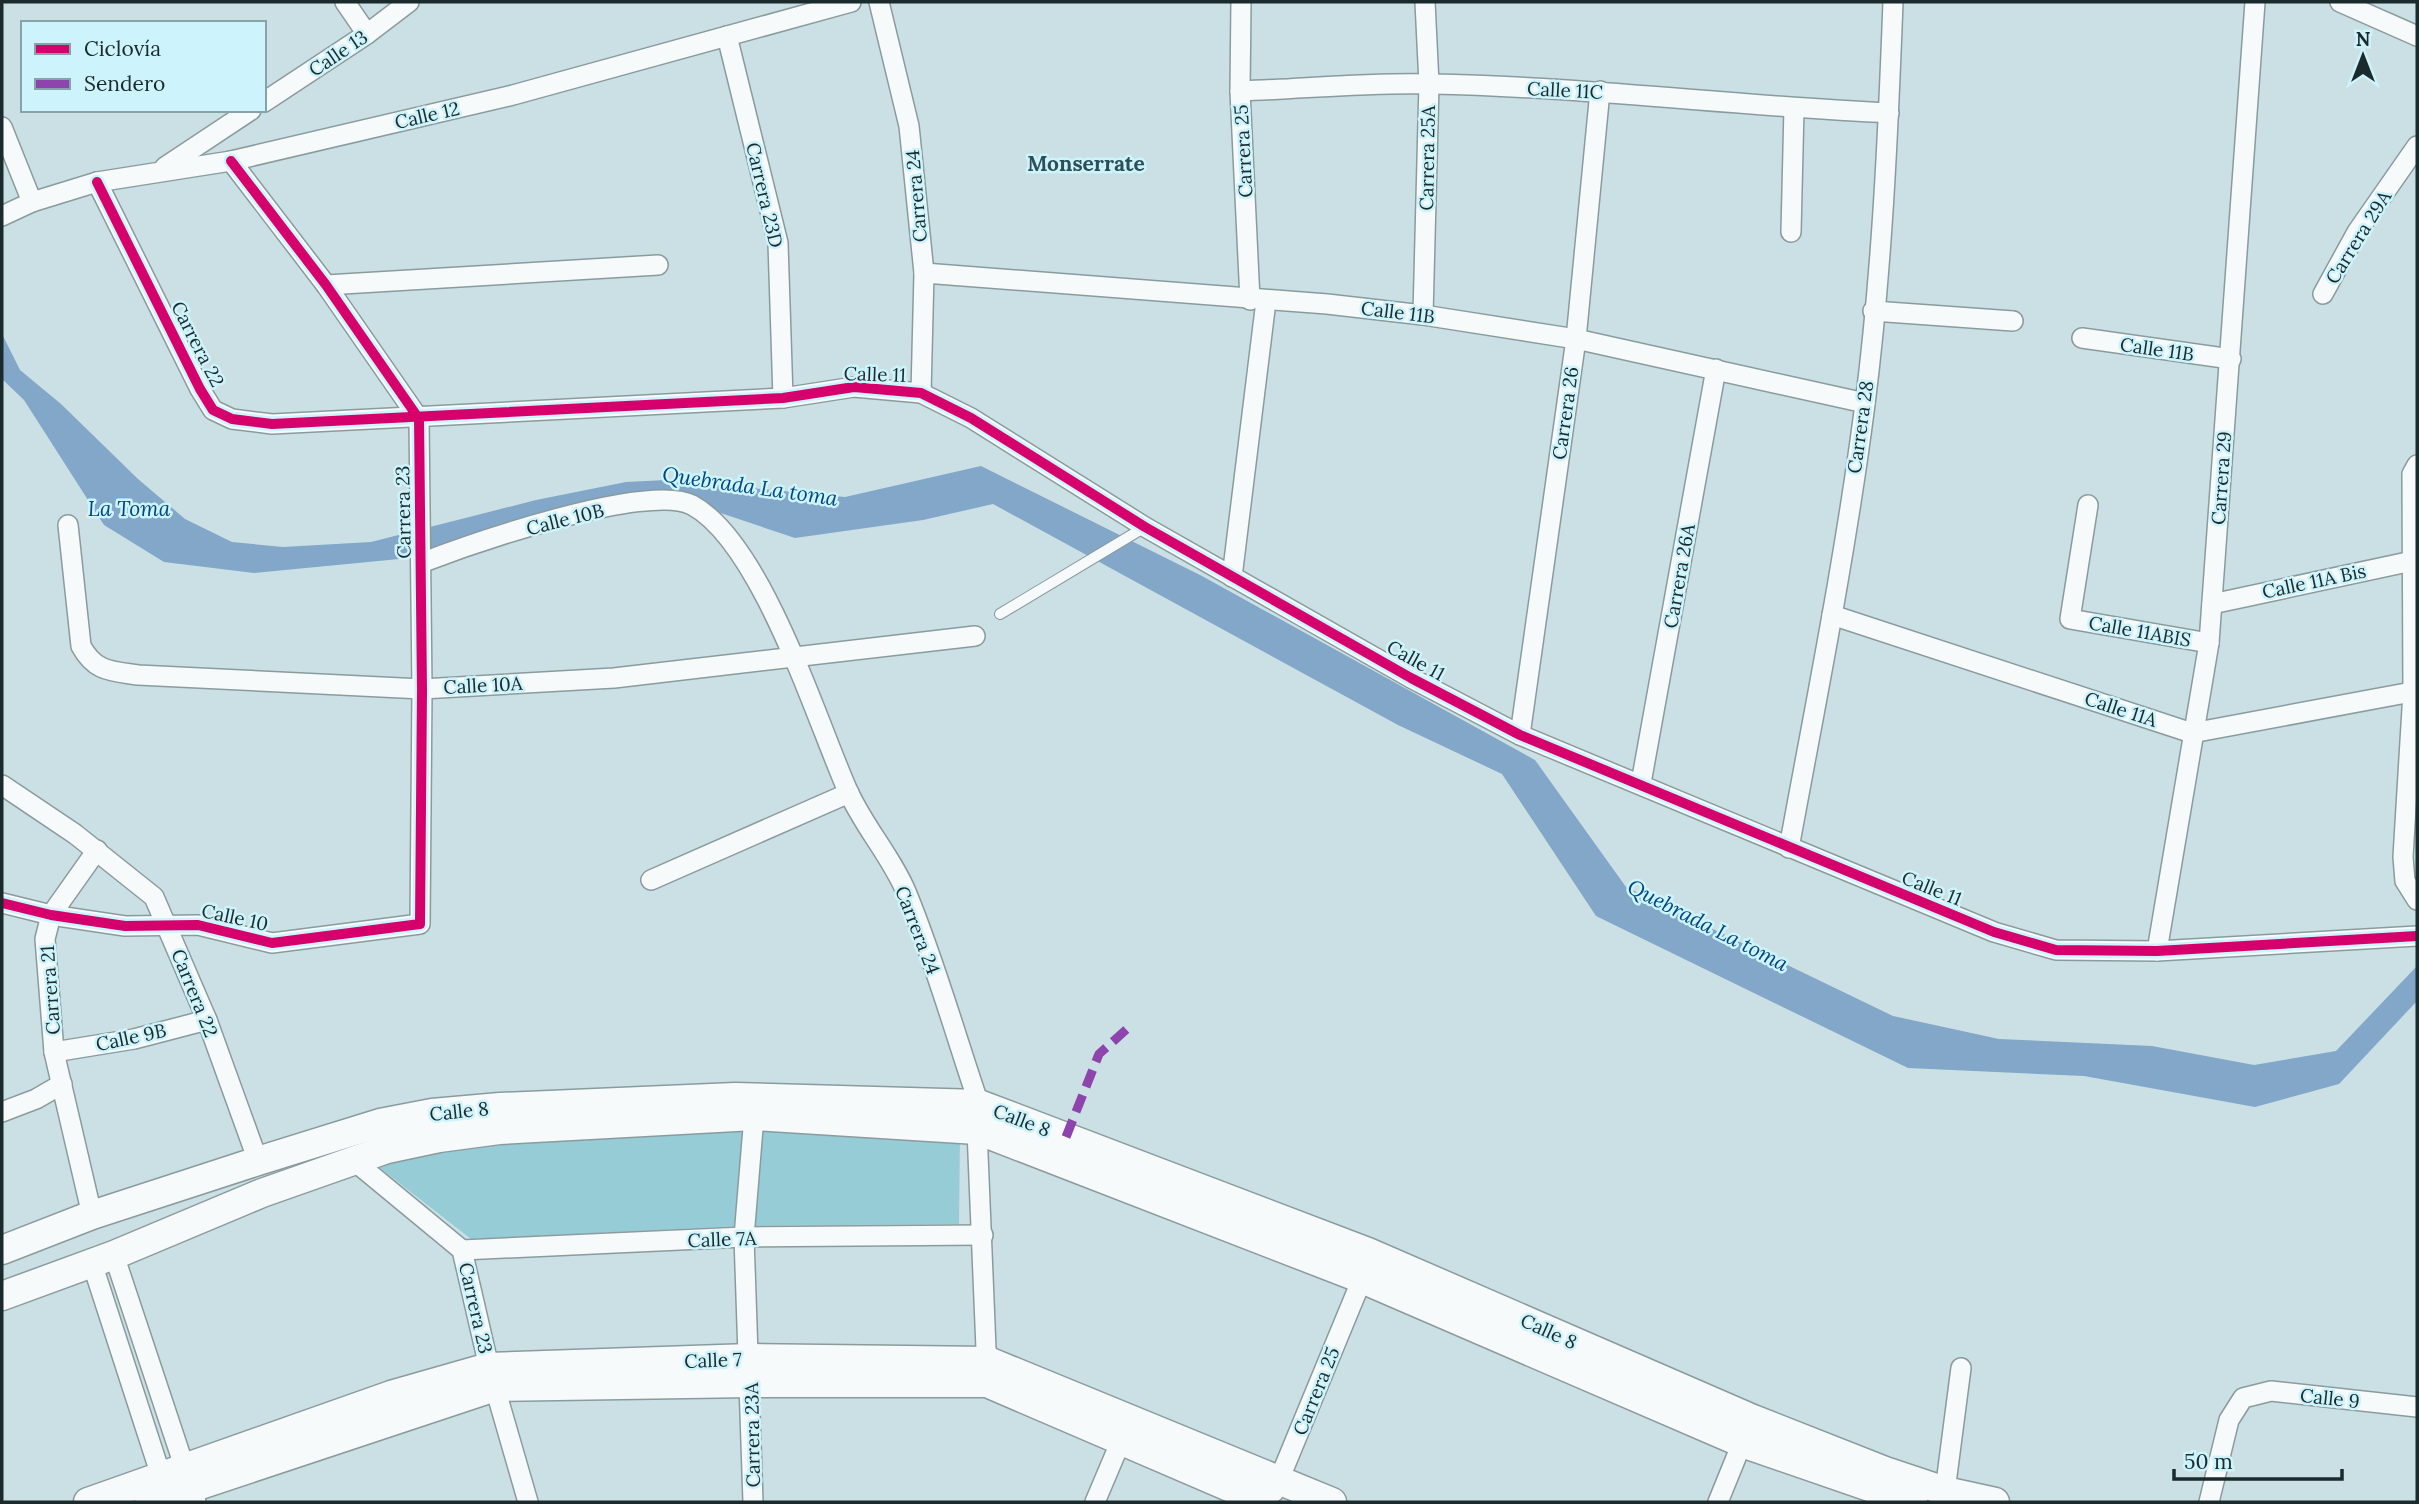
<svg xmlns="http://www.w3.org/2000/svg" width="2419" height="1504" font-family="Lora,serif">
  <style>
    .green { fill: #96ccd6 }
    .water { fill: #82a7c8 }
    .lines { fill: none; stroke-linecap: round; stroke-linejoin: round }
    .lane-casing { stroke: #8a9b9e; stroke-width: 12 }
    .street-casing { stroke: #8a9b9e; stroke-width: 22 }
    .secondary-casing { stroke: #8a9b9e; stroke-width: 31 }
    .lane { stroke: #f7fafb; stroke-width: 10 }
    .street { stroke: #f7fafb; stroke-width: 19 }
    .secondary { stroke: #f7fafb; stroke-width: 28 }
    .quiet { stroke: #8e44ad; stroke-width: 9; stroke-dasharray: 18 9; stroke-linecap: butt }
    .cycleway-casing { stroke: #cdf4fc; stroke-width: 15 }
    .cycleway { stroke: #d6006c; stroke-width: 10 }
    .labels { text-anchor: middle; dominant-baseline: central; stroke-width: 5; stroke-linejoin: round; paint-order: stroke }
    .street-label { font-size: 19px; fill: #1b2a2d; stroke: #cdf4fc }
    .neighbourhood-label { font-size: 21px; font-weight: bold; fill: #2d4f56; stroke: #cdf4fc }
    .water-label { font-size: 21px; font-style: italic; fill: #00467f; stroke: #cdf4fc }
  </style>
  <rect width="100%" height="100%" fill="#cae0e4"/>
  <polygon class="green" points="753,1130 960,1138 959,1224 740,1226 471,1239 380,1168 397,1158 501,1139"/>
  <polygon class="water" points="2,334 20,370 61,404 138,479 185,519 232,542 283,547 371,542 536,500 626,482 666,480 845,497 981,466 1202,576 1535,760 1626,887 1893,1016 1999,1039 2152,1046 2254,1065 2336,1051 2417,966 2417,1001 2339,1084 2255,1107 2084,1076 1908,1068 1596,916 1502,774 1398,725 993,504 923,520 795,538 667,495 572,508 399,559 254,573 164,562 104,525 24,400 2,379"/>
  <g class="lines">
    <g class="lane-casing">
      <polyline id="lane" points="1000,614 1145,527"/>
    </g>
    <g class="street-casing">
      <g id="street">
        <polyline points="345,2 367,34"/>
        <polyline points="879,2 909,126 924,273 921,393"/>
        <polyline points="1241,2 1240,91 1250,300"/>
        <polyline points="2340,2 2417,36"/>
        <polyline points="727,36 778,243 783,398"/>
        <path d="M 1240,91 C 1303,89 1368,82 1432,84 C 1585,87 1736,106 1889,113"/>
        <polyline points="264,102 367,34 409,2"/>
        <polyline points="2,127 32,202"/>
        <polyline points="165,167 251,110"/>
        <polyline points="97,182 200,389 213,410 232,419 272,424 783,398 854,387 921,393 971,418 1145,527 1411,678 1520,735 1994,932 2056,950 2157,951 2417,936"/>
        <polyline points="2,216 32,202 97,182 231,161 513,95 851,2"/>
        <polyline points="1791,232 1794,108"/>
        <polyline points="924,273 1327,304 1423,315 1576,339 1865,403"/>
        <polyline points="326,285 658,265"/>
        <polyline points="2323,294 2357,232 2417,146"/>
        <polyline points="1873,311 2013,321"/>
        <polyline points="1423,315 1429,84 1425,2"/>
        <polyline points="2082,338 2231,359"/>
        <polyline points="2417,465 2412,474 2413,692 2403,857 2405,881 2417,900"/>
        <polyline points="2088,505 2070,619 2209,643"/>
        <path d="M 68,525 L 81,646 C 95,672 111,671 138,675 L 422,689 L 614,678 L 975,636"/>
        <path d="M 421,563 C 470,544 648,482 692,505 C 761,542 815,716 847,789 C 863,826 892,857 907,894 C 935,962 955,1034 979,1104 L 977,1130 L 987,1373"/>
        <polyline points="1232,577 1266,301"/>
        <polyline points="2212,604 2417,560"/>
        <polyline points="1832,615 2192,733 2417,691"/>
        <polyline points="1520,735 1576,339 1600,91"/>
        <polyline points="1641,783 1716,369"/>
        <polyline points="2,785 75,834 154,897 207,1020 258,1161"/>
        <path d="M 1789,848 C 1816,701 1846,553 1865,404 C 1882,271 1888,135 1893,2"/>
        <polyline points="651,880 849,793"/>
        <polyline points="2,903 51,915 125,926 198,925 272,943 420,924 422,689 419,419 326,285 231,161"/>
        <polyline points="2157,951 2209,643 2255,2"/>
        <polyline points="54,1052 134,1039 207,1020"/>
        <polyline points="2,1112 36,1099 62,1084"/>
        <polyline points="353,1160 462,1250 489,1367 528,1502"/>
        <polyline points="92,1215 54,1052 45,939 51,915 97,850"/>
        <polyline points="462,1250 744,1237 983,1235"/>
        <polyline points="114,1255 196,1502"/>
        <polyline points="92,1263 164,1485"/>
        <polyline points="1945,1491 1961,1368"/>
        <polyline points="1274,1492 1362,1279"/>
        <polyline points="753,1502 744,1237 754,1116"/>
        <polyline points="1095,1502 1120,1443"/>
        <polyline points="1718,1502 1742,1443"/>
        <polyline points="2209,1502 2229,1420 2243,1398 2271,1391 2417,1407"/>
      </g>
    </g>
    <g class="secondary-casing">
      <g id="secondary">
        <polyline points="2,1250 92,1215 258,1161 380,1123 432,1113 500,1107 735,1097 979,1104 1368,1252 1753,1419 1885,1471 1945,1491 1995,1502"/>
        <polyline points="2,1296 114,1255 262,1193 387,1149 439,1138 499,1130 754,1116 977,1130 1362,1279 1742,1443 1913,1502"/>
        <polyline points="88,1502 391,1395 489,1367 750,1358 988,1361 1332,1502"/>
        <polyline points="149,1502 495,1387 751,1383 987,1383 1264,1502"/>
      </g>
    </g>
    <use href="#lane" class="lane"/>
    <use href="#street" class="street"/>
    <use href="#secondary" class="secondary"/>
    <polyline class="quiet" points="1066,1137 1099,1054 1128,1028"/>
    <g class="cycleway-casing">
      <g id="cycleway">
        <polyline points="97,182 200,389 213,410 232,419 272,424 783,398 854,387 921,393 971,418 1145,527 1411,678 1520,735 1994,932 2056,950 2157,951 2417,936"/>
        <polyline points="2,903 51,915 125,926 198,925 272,943 420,924 422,689 419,419 326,285 231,161"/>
      </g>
    </g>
    <use href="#cycleway" class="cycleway"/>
  </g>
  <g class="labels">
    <g class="street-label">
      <text transform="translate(338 53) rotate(-34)">Calle 13</text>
      <text transform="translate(1565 90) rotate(3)">Calle 11C</text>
      <text transform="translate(427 115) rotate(-13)">Calle 12</text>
      <text transform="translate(1243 151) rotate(-93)">Carrera 25</text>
      <text transform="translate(1427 158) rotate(-89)">Carrera 25A</text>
      <text transform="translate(765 195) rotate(77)">Carrera 23D</text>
      <text transform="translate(916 196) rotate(-95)">Carrera 24</text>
      <text transform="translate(2358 237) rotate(-58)">Carrera 29A</text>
      <text transform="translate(1398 312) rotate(7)">Calle 11B</text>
      <text transform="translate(198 344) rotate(63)">Carrera 22</text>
      <text transform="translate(2157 349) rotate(8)">Calle 11B</text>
      <text transform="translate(875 374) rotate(2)">Calle 11</text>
      <text transform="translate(1565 413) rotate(-82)">Carrera 26</text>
      <text transform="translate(1860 427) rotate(-82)">Carrera 28</text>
      <text transform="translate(2221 478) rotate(-86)">Carrera 29</text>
      <text transform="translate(403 512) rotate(-91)">Carrera 23</text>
      <text transform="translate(565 519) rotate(-14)">Calle 10B</text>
      <text transform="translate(1679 576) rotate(-80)">Carrera 26A</text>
      <text transform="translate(2314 581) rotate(-12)">Calle 11A Bis</text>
      <text transform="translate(2140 631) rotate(10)">Calle 11ABIS</text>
      <text transform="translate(1416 660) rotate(29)">Calle 11</text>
      <text transform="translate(483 685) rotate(-3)">Calle 10A</text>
      <text transform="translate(2121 709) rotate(18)">Calle 11A</text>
      <text transform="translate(1932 888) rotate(22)">Calle 11</text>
      <text transform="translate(235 917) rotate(12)">Calle 10</text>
      <text transform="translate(918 930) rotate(69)">Carrera 24</text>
      <text transform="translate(50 990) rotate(-94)">Carrera 21</text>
      <text transform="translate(195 993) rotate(68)">Carrera 22</text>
      <text transform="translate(131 1037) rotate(-12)">Calle 9B</text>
      <text transform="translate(459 1111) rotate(-6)">Calle 8</text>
      <text transform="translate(1022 1120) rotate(21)">Calle 8</text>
      <text transform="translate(722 1239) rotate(-2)">Calle 7A</text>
      <text transform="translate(476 1308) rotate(77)">Carrera 23</text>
      <text transform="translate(1549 1331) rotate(24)">Calle 8</text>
      <text transform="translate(713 1360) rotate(-2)">Calle 7</text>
      <text transform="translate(1316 1391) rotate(-68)">Carrera 25</text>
      <text transform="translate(2330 1398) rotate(6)">Calle 9</text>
      <text transform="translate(752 1435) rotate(-91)">Carrera 23A</text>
    </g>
    <g class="neighbourhood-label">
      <text x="1086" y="163">Monserrate</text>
    </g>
    <g class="water-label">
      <text transform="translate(750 486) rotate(8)">Quebrada La toma</text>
      <text x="129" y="508">La Toma</text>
      <text transform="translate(1708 925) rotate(27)">Quebrada La toma</text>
    </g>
  </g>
  <rect width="2419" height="1504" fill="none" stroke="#1b2a2d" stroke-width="7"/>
  <rect x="21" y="21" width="245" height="91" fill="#cdf4fc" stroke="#86a3a9" stroke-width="2"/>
  <rect x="35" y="44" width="35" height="10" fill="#d6006c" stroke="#86a3a9" stroke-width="2"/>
  <text x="84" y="56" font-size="21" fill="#1b2a2d">Ciclovía</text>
  <rect x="35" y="79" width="35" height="10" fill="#8e44ad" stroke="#86a3a9" stroke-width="2"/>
  <text x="84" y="91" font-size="21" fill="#1b2a2d">Sendero</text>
  <g transform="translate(2363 56)" stroke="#cdf4fc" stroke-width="5" paint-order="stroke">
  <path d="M0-5L12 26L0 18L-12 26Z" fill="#1b2a2d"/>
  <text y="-10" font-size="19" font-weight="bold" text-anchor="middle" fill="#1b2a2d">N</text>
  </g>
  <path d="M2174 1469v10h168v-10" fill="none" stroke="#1b2a2d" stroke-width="3.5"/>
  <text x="2184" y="1469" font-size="21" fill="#1b2a2d" stroke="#cdf4fc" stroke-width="5" paint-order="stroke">50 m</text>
</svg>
